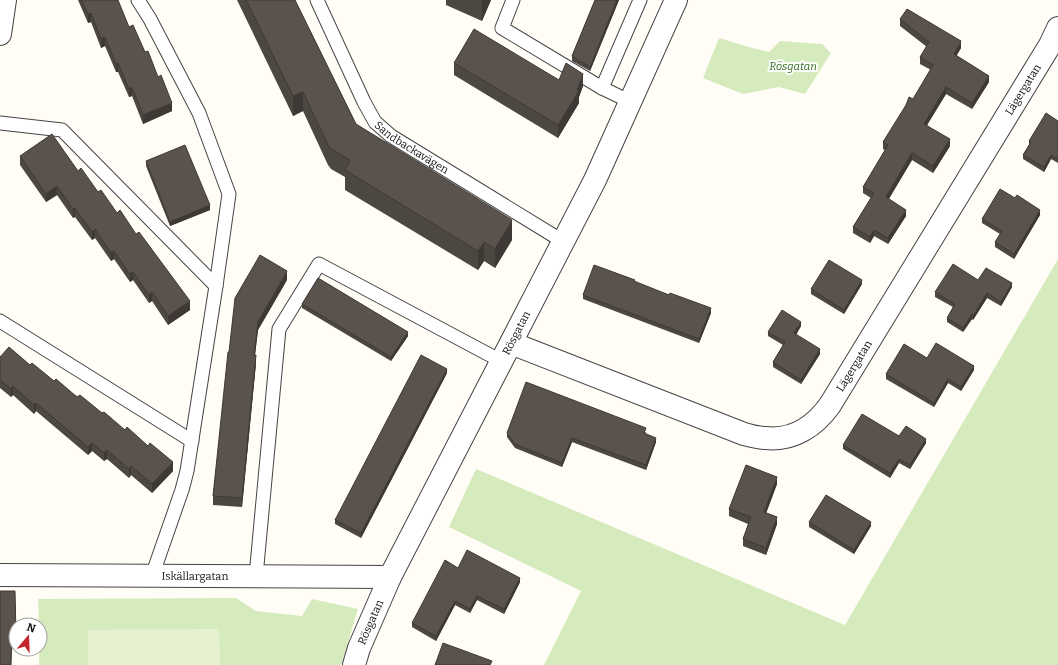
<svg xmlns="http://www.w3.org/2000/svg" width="1058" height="665" font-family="Bitter,serif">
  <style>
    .green { fill: #d5ebbd }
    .pitch { fill: #e6f2cf }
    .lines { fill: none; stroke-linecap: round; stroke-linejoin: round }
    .service-casing { stroke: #444; stroke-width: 15 }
    .minor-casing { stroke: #444; stroke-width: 24 }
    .service { stroke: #fff; stroke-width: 13 }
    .minor { stroke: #fff; stroke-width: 22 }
    .wall { fill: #4d4742 }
    .shaded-wall { fill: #3f3936 }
    .building { fill: #5a524d; stroke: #3f3936 }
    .labels { text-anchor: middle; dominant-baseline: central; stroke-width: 4; stroke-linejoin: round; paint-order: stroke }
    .park-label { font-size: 11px; font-style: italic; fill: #2f6b1f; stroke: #fff }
    .street-label { font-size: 11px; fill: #111; stroke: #fff }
  </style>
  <rect width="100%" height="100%" fill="#fffdf5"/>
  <g class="green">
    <polygon points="719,38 752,48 769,52 780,41 822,44 831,53 805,94 779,87 743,94 703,78"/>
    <polygon points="1058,259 1058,665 544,665 581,591 449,527 476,469 845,625"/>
    <polygon points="236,598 256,611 302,616 312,599 358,609 341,665 39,665 40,625 39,625 38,599"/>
  </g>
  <polygon class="pitch" points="219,629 220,665 88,665 88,630"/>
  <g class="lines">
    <g class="service-casing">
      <g id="service">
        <polyline points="138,0 150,19 199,113 229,194 216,286"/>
        <path id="s1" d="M 317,0 L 364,102 L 375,122 L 391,136 L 564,242"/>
        <polyline points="513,0 502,28 602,88 631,102"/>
        <polyline points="602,88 640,0"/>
        <polyline points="0,123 62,130 216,286 187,471 182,490 152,576"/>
        <polyline points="0,321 192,441"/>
        <polyline points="256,576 279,329 319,264 501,361"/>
      </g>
    </g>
    <g class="minor-casing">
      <g id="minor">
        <polyline points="0,34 5,0"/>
        <path id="s2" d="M 511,343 L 744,434 C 751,436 759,438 766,438 C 793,441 815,426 830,405 L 1050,45 L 1058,28"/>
        <path id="s3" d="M 0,575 L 390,577"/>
        <path id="s4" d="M 354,665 L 359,648 L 390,577 L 595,180 L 676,0"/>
      </g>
    </g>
    <use href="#service" class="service"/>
    <use href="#minor" class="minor"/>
  </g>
  <g class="wall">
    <polygon points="78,0 116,0 129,27 145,52 172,111 143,124 132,96 129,97 118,72 116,72 105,46 101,48 91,22 88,23"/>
    <polygon points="237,0 295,0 356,124 512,240 495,268 484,261 478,270 345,190 345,177 331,169 328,165 303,111 293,116"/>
    <polygon points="446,0 491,0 482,21 446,5"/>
    <polygon points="595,0 619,0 590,71 572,61 572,56"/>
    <polygon points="900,19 961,48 956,56 989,82 972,109 946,94 927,125 950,146 933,173 912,160 889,199 906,216 888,244 874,236 870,243 853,233 853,227 871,198 863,193 863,187 885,150 883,149 883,142 913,99 931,70 920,64 920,57 927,47 900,26"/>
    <polygon points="454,63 559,80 583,86 579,97 579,103 558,138 454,75"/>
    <polygon points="1058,121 1058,163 1051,159 1044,172 1023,159 1023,155 1029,145 1029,141"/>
    <polygon points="20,156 78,171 117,213 190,310 168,325 152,301 149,303 133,280 130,282 114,259 111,261 95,238 92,240 75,217 73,218 57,195 46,202 20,165"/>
    <polygon points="146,161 210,210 170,226 146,166"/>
    <polygon points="1015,198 1040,215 1014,259 995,247 995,242 1000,234 982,223 982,219"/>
    <polygon points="287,280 258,330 255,355 256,363 242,507 213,505 213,496 229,352"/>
    <polygon points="978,280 1012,287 1001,306 987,298 973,320 972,319 963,332 947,322 947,318 953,307 935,297 935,292"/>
    <polygon points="635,282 669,295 711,313 699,343 583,299 583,295"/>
    <polygon points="862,284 844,314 811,294 811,289"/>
    <polygon points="302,304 408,336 391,361 302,308"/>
    <polygon points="801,326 796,335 820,354 801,384 773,367 773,362 783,345 768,336 768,332"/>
    <polygon points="0,357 30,365 102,413 173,471 152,493 131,475 129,478 107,459 104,461 92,451 88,455 36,411 34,414 13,395 11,397 0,388"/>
    <polygon points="927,358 974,370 961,391 948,383 934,407 886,379 886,374"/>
    <polygon points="447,373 361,538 335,524 335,520"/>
    <polygon points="646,432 645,434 656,442 646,470 572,442 562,467 515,448 507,437 507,433"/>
    <polygon points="899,436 926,443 910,469 899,463 890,478 843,449 843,445"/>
    <polygon points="777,484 766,513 777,524 766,555 743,546 743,539 748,524 729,516 729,509"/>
    <polygon points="809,522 871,526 854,554 809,527"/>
    <polygon points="458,568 520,582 504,614 477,600 470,613 455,605 436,641 412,627 412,623"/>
    <polygon points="15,591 16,643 12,643 0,665"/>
  </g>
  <g class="shaded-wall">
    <polygon points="483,0 491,0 482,21 482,2"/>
    <polygon points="617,0 619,0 590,71 590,67"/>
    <polygon points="91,13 91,22 88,23 88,14"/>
    <polygon points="105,37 105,46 101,48 101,39"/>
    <polygon points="961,41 961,48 954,60 954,54"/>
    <polygon points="118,63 118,72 116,72 116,64"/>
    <polygon points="583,74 583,86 579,97 579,103 558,138 558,125 577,90"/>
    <polygon points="989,76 989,82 972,109 972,103"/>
    <polygon points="132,87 132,96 129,97 129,89"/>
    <polygon points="946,87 946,94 924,130 924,124"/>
    <polygon points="303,92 303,111 293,116 293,96"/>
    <polygon points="172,103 172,111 143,124 143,115"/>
    <polygon points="950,139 950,146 933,173 933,166"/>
    <polygon points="912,153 912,160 886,203 886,197"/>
    <polygon points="1051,155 1051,159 1044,172 1044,167"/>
    <polygon points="57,186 57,195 46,202 46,194"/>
    <polygon points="210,205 210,210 170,226 170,222"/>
    <polygon points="75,208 75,217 73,218 73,209"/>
    <polygon points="906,210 906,216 888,244 888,238"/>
    <polygon points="1040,210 1040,215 1014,259 1014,254"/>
    <polygon points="512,220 512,240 495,268 495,249"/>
    <polygon points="95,229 95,238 92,240 92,232"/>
    <polygon points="874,230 874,236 870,243 870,237"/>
    <polygon points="484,242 484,261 478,270 478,251"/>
    <polygon points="114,251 114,259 111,261 111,253"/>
    <polygon points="287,271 287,280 258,330 254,363 254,355 258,322"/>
    <polygon points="133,272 133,280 130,282 130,274"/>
    <polygon points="862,280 862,284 844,314 844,310"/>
    <polygon points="1012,283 1012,287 1001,306 1001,302"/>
    <polygon points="152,292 152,301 149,303 149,295"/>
    <polygon points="987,293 987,298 973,320 973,316"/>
    <polygon points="190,301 190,310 168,325 168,316"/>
    <polygon points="711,308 711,313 699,343 699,339"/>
    <polygon points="972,314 972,319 963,332 963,328"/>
    <polygon points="801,322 801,326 794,338 794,333"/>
    <polygon points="408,332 408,336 391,361 391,357"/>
    <polygon points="820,349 820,354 801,384 801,380"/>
    <polygon points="256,355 256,363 242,507 242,498"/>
    <polygon points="974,366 974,370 961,391 961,387"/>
    <polygon points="447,369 447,373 361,538 361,533"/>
    <polygon points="948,379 948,383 934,407 934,403"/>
    <polygon points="13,386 13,395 11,397 11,389"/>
    <polygon points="36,403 36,411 34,414 34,405"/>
    <polygon points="572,438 572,442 562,467 562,463"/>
    <polygon points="656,438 656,442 646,470 646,465"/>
    <polygon points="926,439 926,443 910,469 910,465"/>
    <polygon points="92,443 92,451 88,455 88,447"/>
    <polygon points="107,450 107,459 104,461 104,453"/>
    <polygon points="899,459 899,463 890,478 890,473"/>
    <polygon points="173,462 173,471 152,493 152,484"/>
    <polygon points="131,466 131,475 129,478 129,469"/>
    <polygon points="777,477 777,484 764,519 764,512"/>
    <polygon points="777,517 777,524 766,555 766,548"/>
    <polygon points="871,522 871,526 854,554 854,550"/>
    <polygon points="520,578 520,582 504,614 504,609"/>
    <polygon points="477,596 477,600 470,613 470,609"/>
    <polygon points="455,601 455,605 436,641 436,636"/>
  </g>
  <g class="building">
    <polygon points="81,0 116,0 116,1 118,0 129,27 133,25 145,52 148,51 158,77 161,75 172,103 143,115 132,87 129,89 118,63 116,64 105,37 101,39 91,13 88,14"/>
    <polygon points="246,0 295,0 356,124 512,220 495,249 484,242 478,251 345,170 350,160 331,149 328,145 303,92 293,96"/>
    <polygon points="595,0 617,0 590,67 572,56"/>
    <polygon points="907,9 961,41 954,54 989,76 972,103 946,87 924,124 950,139 933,166 912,153 886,197 906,210 888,238 874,230 870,237 853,227 874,193 863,187 888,145 883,142 906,105 909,97 913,99 933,65 920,57 929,42 900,19"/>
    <polygon points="474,29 559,80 566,63 583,74 577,90 579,91 558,125 454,63"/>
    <polygon points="1046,113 1058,121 1058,159 1051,155 1044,167 1023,155 1031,142 1029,141"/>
    <polygon points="52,134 78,171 81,168 98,192 101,190 117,213 120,210 136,234 139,232 190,301 168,316 152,292 149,295 133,272 130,274 114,251 111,253 95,229 92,232 75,208 73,209 57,186 46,194 20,156"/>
    <polygon points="185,145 210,205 170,222 146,161"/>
    <polygon points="1000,189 1015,198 1017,195 1040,210 1014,254 995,242 1002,231 982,219"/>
    <polygon points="260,255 287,271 258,322 254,355 256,355 242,498 213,496 228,352 229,352 235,298"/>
    <polygon points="829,260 862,280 844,310 811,289"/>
    <polygon points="953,264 978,280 986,268 1012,283 1001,302 987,293 973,316 972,314 963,328 947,318 955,304 935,292"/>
    <polygon points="594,265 635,280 634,281 669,295 670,293 711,308 699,339 583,295"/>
    <polygon points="318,278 408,332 391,357 302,304"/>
    <polygon points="782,310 801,322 794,333 820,349 801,380 773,362 785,342 768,332"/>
    <polygon points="936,343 974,366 961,387 948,379 934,403 886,374 904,344 927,358"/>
    <polygon points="9,347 30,365 32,363 54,381 56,379 77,397 80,395 102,413 104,412 125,430 127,427 148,446 150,443 173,462 152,484 131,466 129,469 107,450 104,453 92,443 88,447 36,403 34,405 13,386 11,389 0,380 0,357"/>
    <polygon points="421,355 447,369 361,533 335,520"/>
    <polygon points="526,382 646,428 644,433 656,438 646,465 572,438 562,463 515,444 507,433"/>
    <polygon points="862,414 899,436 906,426 926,439 910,465 899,459 890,473 843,445"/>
    <polygon points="746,465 777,477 764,512 777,517 766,548 743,539 751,517 729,509"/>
    <polygon points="826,495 871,522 854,550 809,522"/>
    <polygon points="467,550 520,578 504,609 477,596 470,609 455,601 436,636 412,623 445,560 458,568"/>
    <polygon points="0,591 15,591 16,636 12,636 11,665 0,665"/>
    <polygon points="443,643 492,661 490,665 435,665"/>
  </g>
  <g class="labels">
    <g class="park-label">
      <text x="793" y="66">Rösgatan</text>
    </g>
    <g class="street-label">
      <text stroke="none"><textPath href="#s2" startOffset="718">Lägergatan</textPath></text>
      <text stroke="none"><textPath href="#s1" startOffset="180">Sandbackavägen</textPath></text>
      <text stroke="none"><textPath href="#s4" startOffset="370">Rösgatan</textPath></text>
      <text stroke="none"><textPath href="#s2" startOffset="394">Lägergatan</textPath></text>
      <text stroke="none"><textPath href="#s3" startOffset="195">Iskällargatan</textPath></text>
      <text stroke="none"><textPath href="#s4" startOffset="46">Rösgatan</textPath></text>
    </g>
  </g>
  <g transform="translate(28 637) rotate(19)"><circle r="19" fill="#ffffff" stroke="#a0a0a0"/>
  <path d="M0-3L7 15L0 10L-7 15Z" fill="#c4262e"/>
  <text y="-6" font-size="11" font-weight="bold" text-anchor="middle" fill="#111111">N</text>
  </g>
</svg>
